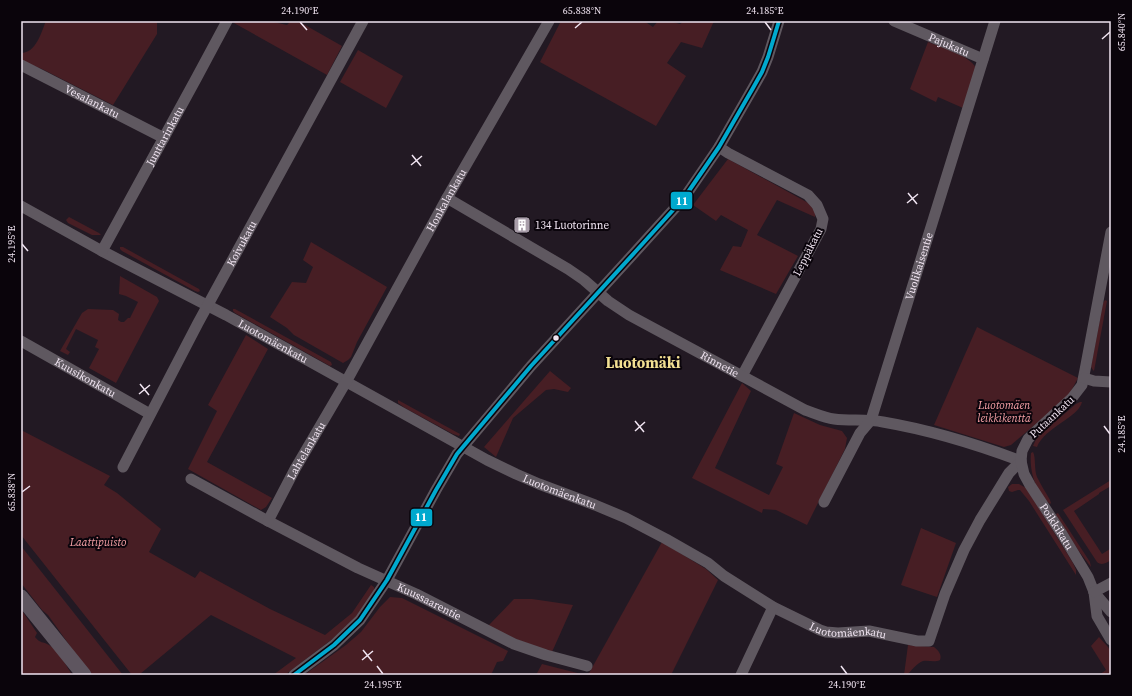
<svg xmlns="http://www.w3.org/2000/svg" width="1132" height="696" font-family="'Source Serif 4',serif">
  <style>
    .green { fill: #471e24 }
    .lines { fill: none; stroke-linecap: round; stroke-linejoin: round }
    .minor { stroke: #5f5860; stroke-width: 11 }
    .secondary { stroke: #5e555f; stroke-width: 15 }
    .bus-1-casing { stroke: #0a040b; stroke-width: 7 }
    .bus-1 { stroke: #00a9ce; stroke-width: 4 }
    .ticks { fill: none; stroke: #f0e4f1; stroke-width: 1.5 }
    .bus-dot { fill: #f0e4f1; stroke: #0a040b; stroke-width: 1.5 }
    .labels { text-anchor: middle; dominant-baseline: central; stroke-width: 4; stroke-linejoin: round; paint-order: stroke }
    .street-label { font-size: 11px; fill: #f0e4f1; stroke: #0a040b }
    .poi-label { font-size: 11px; fill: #f0e4f1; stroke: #0a040b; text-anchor: start }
    .park-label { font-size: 11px; font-style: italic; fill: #faa3a8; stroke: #0a040b }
    .district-label { font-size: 15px; font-weight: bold; fill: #f3e092; stroke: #0a040b }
    .line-badge { stroke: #0a040b; stroke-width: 1.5 }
    .badge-label { font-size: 11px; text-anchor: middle; font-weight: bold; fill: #fff }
    .neatline { fill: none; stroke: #f0e4f1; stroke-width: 1.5 }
    .ticks-label { font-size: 10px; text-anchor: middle; fill: #f0e4f1 }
  </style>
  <rect width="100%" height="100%" fill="#221923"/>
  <g class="green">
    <path d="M 46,21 L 157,21 L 157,34 L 113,105 L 42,69 L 21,61 L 21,53 C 36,53 41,33 46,21 Z"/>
    <polygon points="235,21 269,21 287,25 291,21 298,21 342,46 327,75 234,23"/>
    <polygon points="561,21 644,21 653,27 658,21 669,21 680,24 684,21 714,21 702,48 681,42 667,63 686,76 656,126 540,62"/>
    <path d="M 928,42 C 942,47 969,55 976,68 L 963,108 L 938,97 L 936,102 L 910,89 Z"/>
    <polygon points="358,50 403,76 386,108 340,82"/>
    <polygon points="728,159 812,205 815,212 815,217 777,200 757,235 798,256 776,294 720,270 733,246 741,247 748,230 721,215 716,221 693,205"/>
    <polygon points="69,217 99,233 101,235 92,235 68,223 66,220"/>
    <polygon points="311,242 387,287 357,342 351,357 348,360 343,363 294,335 287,328 270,317 292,282 306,283 313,267 303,260"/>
    <polygon points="120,247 123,247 199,289 200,291 198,292 195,291 122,251 120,249"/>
    <polygon points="120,276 157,297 159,301 116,383 89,368 99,349 95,347 98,340 76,329 66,349 70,352 68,355 60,351 82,313 88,309 113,310 119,314 118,320 121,322 124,322 128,318 130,318 138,302 126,296 119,294"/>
    <polygon points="1105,300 1107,301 1094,371 1093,370 1091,367 1103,303"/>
    <polygon points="233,309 235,309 331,362 332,365 330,366 235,313 233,311"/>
    <polygon points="977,327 1078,378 1070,393 1058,405 1011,445 1004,447 934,425"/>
    <polygon points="246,335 268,349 207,462 272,498 266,507 261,510 188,469 217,411 208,405"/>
    <polygon points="550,371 571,388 568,392 554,389 546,390 513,418 496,457 484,447"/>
    <polygon points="742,383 751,391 715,468 769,495 783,467 776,464 794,413 820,425 842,431 847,438 845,449 807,525 776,510 763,509 762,513 692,478"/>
    <polygon points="398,400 460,434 459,436 453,434 405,408 398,403"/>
    <path d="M 1080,402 L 1082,402 C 1078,418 1045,427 1037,447 L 1033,446 L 1037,437 L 1076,404 Z"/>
    <polygon points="21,430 110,476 104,485 117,493 161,529 149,552 195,578 200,571 270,609 325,635 352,613 371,585 374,587 374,592 355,618 344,630 285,675 273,675 296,658 211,615 140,674 141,675 132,675 21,535"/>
    <path d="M 1033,452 C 1036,457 1034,470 1037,477 C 1041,485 1046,493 1050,500 L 1051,503 L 1050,504 C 1036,492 1029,472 1031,453 Z"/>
    <path d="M 1111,480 L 1111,486 L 1099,493 L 1099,494 L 1074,511 L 1102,554 L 1110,549 L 1111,549 L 1111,560 C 1106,563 1102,566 1097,562 L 1063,510 Z"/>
    <polygon points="1012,484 1019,484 1026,488 1042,513 1073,563 1076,570 1076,575 1029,501 1020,490 1018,490 1012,492 1009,491 1008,487"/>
    <polygon points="1058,513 1090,562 1091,567 1078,550 1056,515 1056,514"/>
    <polygon points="921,528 956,543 937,597 901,585"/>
    <polygon points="662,542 706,569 718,580 671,675 588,675"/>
    <polygon points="21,546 123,675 93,675 85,667 48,615 42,610 21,583"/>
    <polygon points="390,597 402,598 508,651 503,661 497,662 491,675 304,675 346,645 361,632 380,607"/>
    <polygon points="514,599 532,599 573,605 552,652 518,640 488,626"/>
    <path d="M 21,609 L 37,633 L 35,637 C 41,644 42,641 49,645 C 59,651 66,665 72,675 L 21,675 L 21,659 L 22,658 L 21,657 Z"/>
    <polygon points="1099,637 1108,647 1111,652 1111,675 1099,675 1106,670 1091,646"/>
    <path d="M 908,645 L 934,647 C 939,651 942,655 940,660 C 934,663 929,660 923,661 C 917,663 911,671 907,675 L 904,675 Z"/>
    <polygon points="542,664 585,675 536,675"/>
  </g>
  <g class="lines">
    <g class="minor">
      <path id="s1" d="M 894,21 L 983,59"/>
      <path id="s2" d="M 21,65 L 164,138"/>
      <polyline points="719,147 728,153 808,195 817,205 823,219 821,229 742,376"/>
      <path id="s3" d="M 447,198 L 568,269 L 584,280 L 608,301 L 629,315 L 805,410 C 814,413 825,418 834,419 C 850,421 867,419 883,422 C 930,430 976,444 1021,461"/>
      <path id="s4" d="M 21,206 L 102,251 L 226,315 L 487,460 L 516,474 L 539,484 L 595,505 L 626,518 L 666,539 L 708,563 L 724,576 L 773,607 L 820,630 L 826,632 L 838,633 L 869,631 L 917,641 L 929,641 L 945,594 L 964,550 L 980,520 L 1001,486 L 1009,473 L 1021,461"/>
      <path id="s5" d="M 1111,232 L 1085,370 L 1082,385 L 1072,398 L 1035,432 L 1028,439 L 1022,451 L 1021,461 L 1024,474 L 1030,485 L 1062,534 L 1088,577 L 1094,592 L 1111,612"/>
      <path id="s6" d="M 102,251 L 197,77 L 227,21"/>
      <path id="s7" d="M 21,341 L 150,414"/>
      <polyline points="1084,378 1094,381 1111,382"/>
      <path id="s8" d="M 123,467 L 198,323 L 363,21"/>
      <path id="s9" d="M 191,479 L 268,521 L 358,568 L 416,594 L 514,644 L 546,655 L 587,666"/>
      <path id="s10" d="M 824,502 L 860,433 L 871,420 L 995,21"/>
      <path id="s11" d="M 268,521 L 295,469 L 346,382 L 447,198 L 549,21"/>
      <polyline points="1094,592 1097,616 1111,640"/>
      <polyline points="1094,592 1111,583"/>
      <polyline points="294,675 334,645 360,620 387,580 436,490 457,454 531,366 636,251 684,198 719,147 753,88 762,72 768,57 779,21"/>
      <polyline points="741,675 773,607"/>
    </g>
    <polyline class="secondary" points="21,597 84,675"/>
    <g class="bus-1-casing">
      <polyline id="bus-1" points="294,675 334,645 360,620 387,580 436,490 457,454 531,366 636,251 684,198 719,147 753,88 762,72 768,57 779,21"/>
    </g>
    <use href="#bus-1" class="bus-1"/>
  </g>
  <path class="ticks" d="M 300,22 L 307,30M 765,22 L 771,30M 575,28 L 582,22M 1102,39 L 1110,32M 412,155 L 421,166M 411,165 L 422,156M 908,193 L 917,204M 907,203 L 918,194M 22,244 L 28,251M 140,384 L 149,395M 139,394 L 150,385M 635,421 L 644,432M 1104,426 L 1110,434M 635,431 L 645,422M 22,492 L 30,486M 363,650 L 372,661M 362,660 L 373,651M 377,666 L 383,674M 841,666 L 847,674"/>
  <defs>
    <g id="building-square" transform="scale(0.9)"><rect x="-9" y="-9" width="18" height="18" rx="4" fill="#a89da9" stroke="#0a040b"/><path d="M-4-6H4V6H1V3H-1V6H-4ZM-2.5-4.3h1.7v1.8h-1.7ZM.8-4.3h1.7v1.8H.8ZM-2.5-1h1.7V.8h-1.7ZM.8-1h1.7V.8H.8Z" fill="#fff"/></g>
  </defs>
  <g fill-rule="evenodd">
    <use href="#building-square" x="522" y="225"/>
  </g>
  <circle class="bus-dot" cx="556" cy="338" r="3.5"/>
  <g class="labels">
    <g class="street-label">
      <text stroke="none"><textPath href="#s1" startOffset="60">Pajukatu</textPath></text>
      <text stroke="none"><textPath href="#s2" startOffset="80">Vesalankatu</textPath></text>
      <text stroke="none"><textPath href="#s6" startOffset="131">Junttarinkatu</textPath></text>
      <text stroke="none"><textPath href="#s11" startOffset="367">Honkalankatu</textPath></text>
      <text stroke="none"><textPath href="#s8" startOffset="253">Koivukatu</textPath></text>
      <text transform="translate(808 252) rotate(-63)">Leppäkatu</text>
      <text stroke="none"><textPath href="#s10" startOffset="256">Vuolikaisentie</textPath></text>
      <text stroke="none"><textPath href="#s4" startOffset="286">Luotomäenkatu</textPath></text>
      <text stroke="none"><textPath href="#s3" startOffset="320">Rinnetie</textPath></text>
      <text stroke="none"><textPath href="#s7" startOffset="74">Kuusikonkatu</textPath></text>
      <text transform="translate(1052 417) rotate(-43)">Putaankatu</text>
      <text stroke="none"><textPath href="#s11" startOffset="80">Lahtelankatu</textPath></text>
      <text stroke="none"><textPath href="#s4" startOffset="610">Luotomäenkatu</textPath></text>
      <text stroke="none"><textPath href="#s5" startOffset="331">Poikkikatu</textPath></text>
      <text stroke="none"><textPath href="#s9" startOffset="268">Kuussaarentie</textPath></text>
      <text stroke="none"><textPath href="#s4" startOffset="934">Luotomäenkatu</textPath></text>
    </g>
    <g class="poi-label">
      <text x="535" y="225">134 Luotorinne</text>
    </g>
    <g class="park-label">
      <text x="1004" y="405">Luotomäen<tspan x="1004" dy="13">leikkikenttä</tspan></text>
      <text x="98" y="542">Laattipuisto</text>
    </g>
    <g class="district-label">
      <text x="643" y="362">Luotomäki</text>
    </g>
  </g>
  <g class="line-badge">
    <rect x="670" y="191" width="23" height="19" rx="4" fill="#00a9ce"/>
    <rect x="410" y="508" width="23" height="19" rx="4" fill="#00a9ce"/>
  </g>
  <g class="badge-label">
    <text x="682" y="205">11</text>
    <text x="421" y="521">11</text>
  </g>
  <rect width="1132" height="696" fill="none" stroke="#0a040b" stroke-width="44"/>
  <rect x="22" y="22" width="1088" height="652" class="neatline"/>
  <g class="ticks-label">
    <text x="300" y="14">24.190°E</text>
    <text x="582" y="14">65.838°N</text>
    <text x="765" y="14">24.185°E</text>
    <text transform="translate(1121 32) rotate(-90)" y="4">65.840°N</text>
    <text transform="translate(11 244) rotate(-90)" y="4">24.195°E</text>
    <text transform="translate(1121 434) rotate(-90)" y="4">24.185°E</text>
    <text transform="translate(11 492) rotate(-90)" y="4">65.838°N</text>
    <text x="383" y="688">24.195°E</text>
    <text x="847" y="688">24.190°E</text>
  </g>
</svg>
